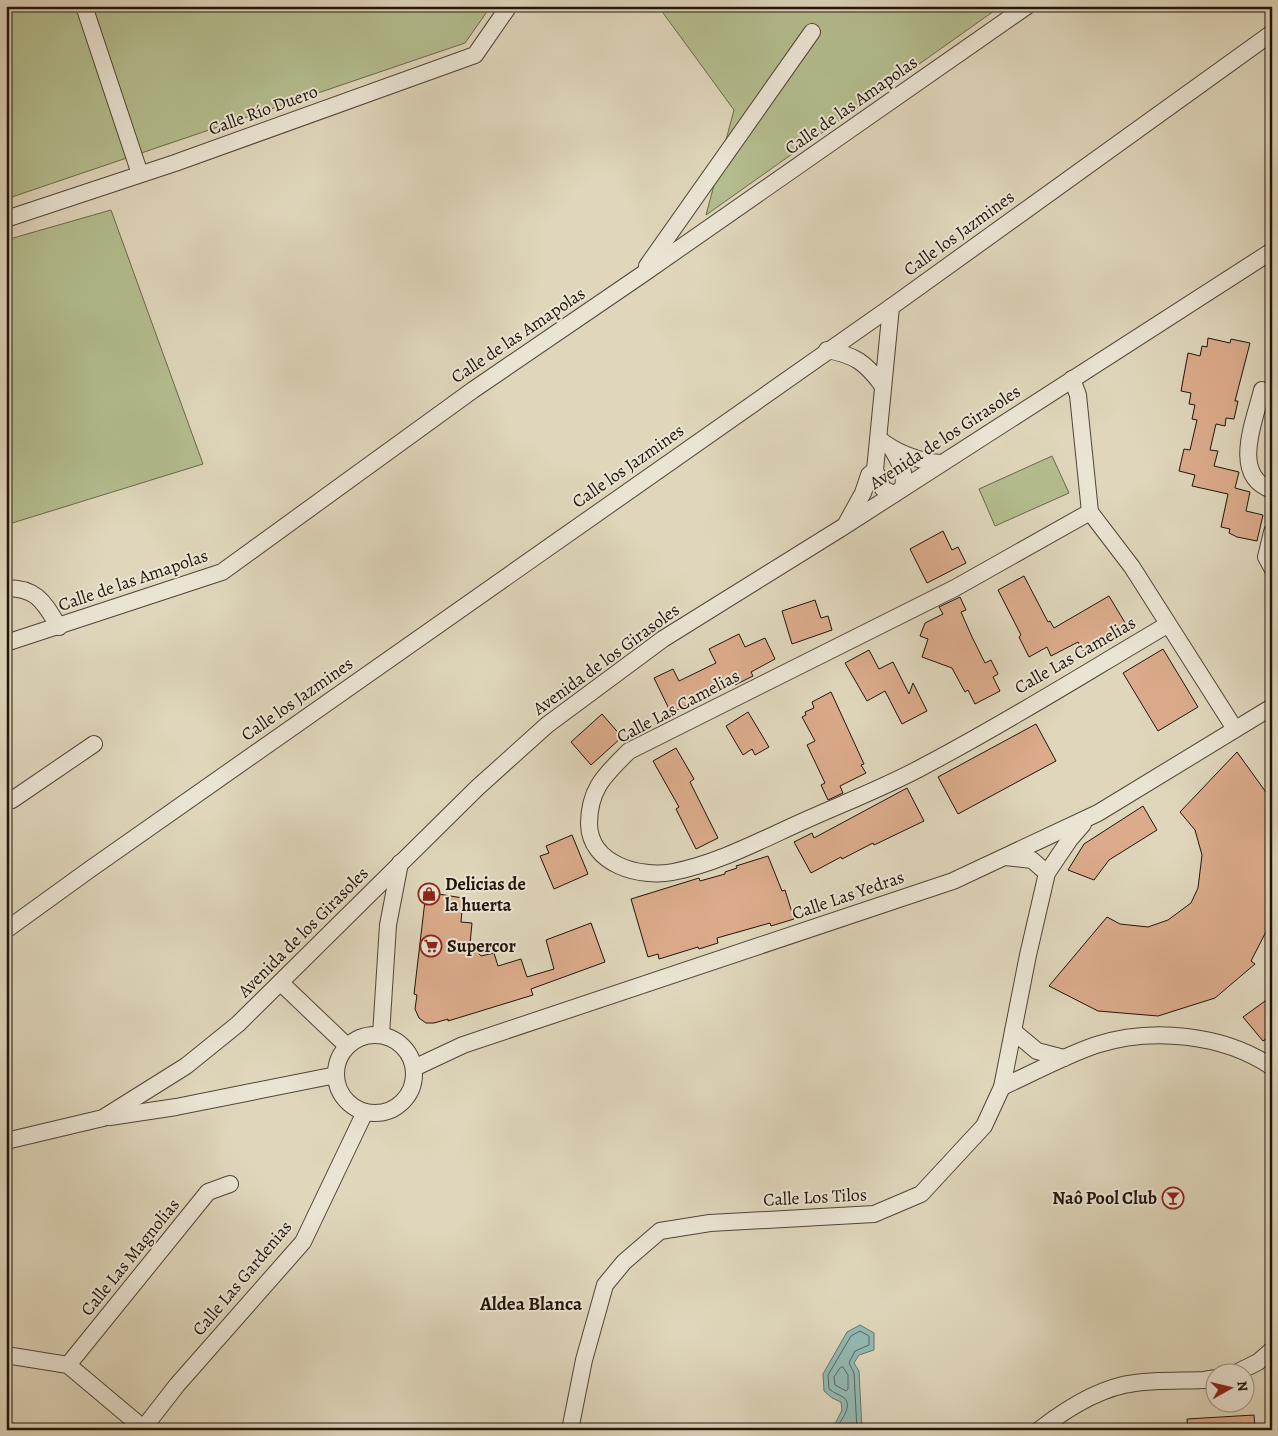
<svg xmlns="http://www.w3.org/2000/svg" width="1278" height="1436" font-family="Alegreya,serif">
  <style>
    .green { fill: #b4bd8e; stroke: #6a684c }
    .water { fill: #93b9b3; stroke: #65776f }
    .lines { fill: none; stroke-linecap: round; stroke-linejoin: round }
    .shore { stroke: #5a665e; stroke-width: 1 }
    .building { fill: #dbab8b; stroke: #211409 }
    .street-casing { stroke: #504436; stroke-width: 18 }
    .street { stroke: #eae4d3; stroke-width: 16 }
    .labels { text-anchor: middle; dominant-baseline: central; stroke-width: 4; stroke-linejoin: round; paint-order: stroke }
    .street-label { font-size: 18px; fill: #211409; stroke: #eae4d3 }
    .poi-label { font-size: 18px; font-weight: bold; fill: #211409; stroke: #eae4d3; text-anchor: start }
    .neighbourhood-label { font-size: 19px; font-weight: bold; fill: #211409; stroke: #eae4d3 }
  </style>
  <rect width="100%" height="100%" fill="#dfd6bb"/>
  <filter id="stains"><feTurbulence type="fractalNoise" baseFrequency=".004" numOctaves="4"/><feColorMatrix values="0 0 0 0 .2 0 0 0 0 .09 0 0 0 0 .02 0 0 0 .5 -.17"/></filter>
  <radialGradient id="worn" r=".72"><stop offset=".6" stop-color="#630" stop-opacity="0"/><stop offset="1" stop-color="#630" stop-opacity=".3"/></radialGradient>
  <g class="green">
    <polygon points="6,6 491,6 465,43 6,199"/>
    <polygon points="658,6 1001,6 706,215 734,110"/>
    <polygon points="111,210 203,464 9,524 6,539 6,240"/>
    <polygon points="1052,456 1069,493 995,526 979,489"/>
  </g>
  <polygon class="water" points="860,1325 874,1333 874,1350 859,1355 854,1363 859,1371 862,1430 832,1430 842,1410 841,1402 832,1398 824,1391 823,1374 847,1332"/>
  <g class="lines">
    <g class="shore">
      <polygon points="843,1367 848,1375 848,1389 846,1391 835,1385 834,1377 840,1368"/>
      <path d="M 836,1430 C 839,1421 855,1406 843,1397 C 838,1394 834,1393 829,1389 L 828,1375 L 851,1336 L 860,1331 L 869,1336 L 869,1345 L 855,1351 L 849,1363 L 854,1373 L 857,1430"/>
    </g>
  </g>
  <g class="building">
    <polygon points="1208,338 1230,343 1231,339 1250,343 1235,401 1238,401 1234,419 1226,418 1225,426 1216,424 1210,450 1218,451 1214,466 1239,472 1235,488 1250,492 1246,511 1263,515 1257,541 1237,537 1229,533 1230,529 1221,527 1228,494 1192,486 1195,475 1179,471 1184,449 1190,450 1197,420 1192,419 1195,405 1189,404 1191,393 1181,391 1188,353 1200,356 1202,346 1207,347"/>
    <polygon points="943,531 952,550 958,547 966,563 927,583 910,549"/>
    <polygon points="1024,576 1048,622 1050,621 1054,628 1109,596 1127,626 1083,651 1078,642 1051,656 1047,647 1029,657 1019,637 1021,635 998,590"/>
    <polygon points="960,597 966,610 961,612 972,637 985,663 991,660 998,674 993,677 1000,691 975,704 968,690 965,692 952,668 922,657 928,639 920,636 925,623 943,614 939,607"/>
    <polygon points="815,600 821,618 828,616 832,630 792,644 782,611"/>
    <polygon points="739,634 745,647 765,638 775,659 751,672 753,676 735,685 733,681 671,713 654,678 673,669 679,681 716,663 709,649"/>
    <polygon points="1163,649 1198,707 1158,731 1123,673"/>
    <polygon points="869,650 879,669 893,662 909,694 913,683 927,711 902,724 885,691 867,701 845,663"/>
    <polygon points="831,692 864,764 861,765 866,773 840,786 843,793 828,800 821,785 825,783 807,745 815,741 802,717 806,715 805,712 814,708 812,702"/>
    <polygon points="748,712 769,747 755,755 752,749 743,755 726,726"/>
    <polygon points="602,714 622,737 591,765 571,742"/>
    <polygon points="1036,724 1056,761 958,814 938,777"/>
    <polygon points="676,748 694,779 690,782 718,838 696,849 676,809 679,807 653,761"/>
    <polygon points="1237,752 1268,795 1272,807 1272,920 1251,961 1255,964 1215,998 1158,1016 1098,1011 1049,986 1107,917 1120,924 1148,927 1168,920 1191,903 1198,888 1202,855 1195,830 1180,812"/>
    <polygon points="907,788 924,821 874,845 873,843 842,859 841,857 811,873 794,842 812,833 814,838"/>
    <polygon points="1143,806 1157,830 1109,860 1094,880 1068,870 1084,844"/>
    <polygon points="572,835 588,874 554,889 540,856 549,853 546,846"/>
    <polygon points="768,856 782,891 785,890 794,919 771,926 770,923 717,938 718,943 699,949 698,947 659,959 658,954 648,957 631,899 699,878 700,881 725,874 725,872 737,868 736,866"/>
    <polygon points="426,892 463,898 461,922 472,923 470,944 481,956 494,953 498,966 521,959 527,977 554,969 546,940 591,923 605,962 531,989 533,995 448,1021 448,1019 434,1023 426,1023 419,1018 415,1009 417,995 414,994"/>
    <polygon points="1272,996 1272,1035 1263,1041 1243,1017"/>
    <polygon points="1254,1415 1255,1430 1188,1430 1187,1419"/>
  </g>
  <g class="lines">
    <g class="street-casing">
      <g id="street">
        <polyline points="84,6 140,174"/>
        <polyline points="6,219 175,163 475,55 509,6"/>
        <polyline points="647,266 812,32"/>
        <polyline points="891,307 875,470 883,489 894,494"/>
        <path d="M 827,350 C 855,355 866,363 882,385"/>
        <polyline points="1072,379 1078,395 1090,512 1132,567 1235,729"/>
        <path d="M 1262,390 C 1255,420 1230,476 1272,490"/>
        <path d="M 879,439 C 897,453 917,461 941,463"/>
        <path d="M 892,449 C 900,463 906,472 903,488"/>
        <path d="M 1090,512 L 955,588 L 629,751 C 606,774 589,788 589,824 C 590,865 640,878 673,872 C 719,863 763,839 806,820 C 846,802 888,786 926,765 C 1008,722 1087,672 1167,625"/>
        <polyline points="847,522 863,493 869,475 875,470"/>
        <polyline points="1272,532 1266,557 1272,568"/>
        <path d="M 6,588 C 38,588 44,603 59,627"/>
        <polyline points="6,643 222,572 473,390 640,276 1027,6"/>
        <polyline points="6,801 12,800 94,744"/>
        <polyline points="1005,857 1032,860 1047,873"/>
        <polyline points="6,930 89,870 891,307 1272,33"/>
        <polyline points="281,983 347,1046"/>
        <polyline points="1013,1031 1037,1051 1064,1058"/>
        <polyline points="381,1035 388,925 400,863"/>
        <circle cx="375" cy="1074" r="39"/>
        <polyline points="414,1068 463,1045 953,881 1098,813 1272,707"/>
        <path d="M 1002,1087 C 1033,1073 1064,1056 1096,1045 C 1152,1027 1223,1034 1272,1067"/>
        <polyline points="110,1117 176,1107 336,1075"/>
        <polyline points="6,1141 103,1118 186,1066 238,1024 477,788 547,725 663,639 843,527 1272,251"/>
        <polyline points="6,1355 68,1365 143,1428"/>
        <polyline points="68,1365 208,1192 230,1184"/>
        <polyline points="1234,1374 1258,1362 1272,1350"/>
        <polyline points="142,1430 177,1385 303,1242 365,1112"/>
        <polyline points="570,1430 584,1360 605,1285 624,1262 660,1231 710,1223 874,1214 921,1194 984,1126 1002,1087 1028,955 1047,873 1070,839 1083,824"/>
        <path d="M 1039,1430 C 1066,1409 1100,1387 1135,1383 C 1157,1380 1181,1381 1204,1380 L 1216,1378"/>
      </g>
    </g>
    <use href="#street" class="street"/>
  </g>
  <defs>
    <g id="shop-ring" transform="scale(1.125)"><circle r="9.5" fill="#eae4d3" stroke="#8f2418" stroke-width="1.5"/><path d="M-5-2.5h2.3a2.7 3.5 0 0 1 5.4 0H5L5.5 6h-11ZM-1.5-2.5h3a1.5 2.3 0 0 0-3 0Z" fill="#8f2418"/></g>
    <g id="supermarket-ring" transform="scale(1.125)"><circle r="9.5" fill="#eae4d3" stroke="#8f2418" stroke-width="1.5"/><path d="M-6-5.5h2.5l.6 2H6L4.5 2H-2.5L-4.4-4H-6ZM-1.5 3.2a1.3 1.3 0 1 0 .1 0ZM3 3.2a1.3 1.3 0 1 0 .1 0Z" fill="#8f2418"/></g>
    <g id="bar-ring" transform="scale(1.125)"><circle r="9.5" fill="#eae4d3" stroke="#8f2418" stroke-width="1.5"/><path d="M-6-5H6L.8 .8V4.5H3.5V6h-7V4.5H-.8V.8Z" fill="#8f2418"/></g>
  </defs>
  <g fill-rule="evenodd">
    <use href="#shop-ring" x="429" y="894"/>
    <use href="#supermarket-ring" x="431" y="946"/>
    <use href="#bar-ring" x="1173" y="1198"/>
  </g>
  <g class="labels">
    <g class="street-label">
      <text transform="translate(851 105) rotate(-35)">Calle de las Amapolas</text>
      <text transform="translate(263 110) rotate(-20)">Calle Río Duero</text>
      <text transform="translate(959 233) rotate(-36)">Calle los Jazmines</text>
      <text transform="translate(518 335) rotate(-34)">Calle de las Amapolas</text>
      <text transform="translate(945 437) rotate(-33)">Avenida de los Girasoles</text>
      <text transform="translate(628 466) rotate(-35)">Calle los Jazmines</text>
      <text transform="translate(133 580) rotate(-19)">Calle de las Amapolas</text>
      <text transform="translate(1075 655) rotate(-30)">Calle Las Camelias</text>
      <text transform="translate(606 659) rotate(-36)">Avenida de los Girasoles</text>
      <text transform="translate(297 699) rotate(-35)">Calle los Jazmines</text>
      <text transform="translate(678 706) rotate(-28)">Calle Las Camelias</text>
      <text transform="translate(848 895) rotate(-19)">Calle Las Yedras</text>
      <text transform="translate(303 932) rotate(-45)">Avenida de los Girasoles</text>
      <text transform="translate(815 1197) rotate(-3)">Calle Los Tilos</text>
      <text transform="translate(130 1257) rotate(-51)">Calle Las Magnolias</text>
      <text transform="translate(242 1278) rotate(-50)">Calle Las Gardenias</text>
    </g>
    <g class="poi-label">
      <text x="445" y="884">Delicias de<tspan x="445" dy="21">la huerta</tspan></text>
      <text x="447" y="946">Supercor</text>
      <text x="1157" y="1198" text-anchor="end">Naô Pool Club</text>
    </g>
    <g class="neighbourhood-label">
      <text x="531" y="1304">Aldea Blanca</text>
    </g>
  </g>
  <rect width="1278" height="1436" fill="none" stroke="#dfd6bb" stroke-width="25"/>
  <rect x="8" y="8" width="1263" height="1421" fill="none" stroke="#211409" stroke-width="2.5"/>
  <rect x="12" y="12" width="1253" height="1411" fill="none" stroke="#211409"/>
  <g transform="translate(1230 1388) rotate(82)"><circle r="24" fill="#eae4d3" stroke="#9a9182"/>
  <path d="M0-4L9 19L0 12L-9 19Z" fill="#8f2418"/>
  <text y="-8" font-size="14" font-weight="bold" text-anchor="middle" fill="#211409">N</text>
  </g>
  <rect width="100%" height="100%" filter="url(#stains)"/>
  <rect width="100%" height="100%" fill="url(#worn)"/>
</svg>
